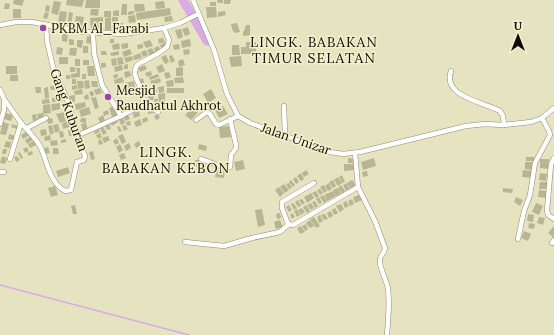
<svg xmlns="http://www.w3.org/2000/svg" width="554" height="335" font-family="Lora,serif">
  <style>
    .lines { fill: none; stroke-linecap: round; stroke-linejoin: round }
    .stream { stroke: #daaae7; stroke-width: 1.5 }
    .river { stroke: #daaae7; stroke-width: 9 }
    .building { fill: #b7b592 }
    .minor-casing { stroke: #908d6c; stroke-width: 5.5 }
    .minor { stroke: #fff; stroke-width: 4.5 }
    .poi-dot { fill: #9a43b0; stroke: #f3f1cd; stroke-width: 1.5 }
    .labels { text-anchor: middle; dominant-baseline: central; stroke-width: 3; stroke-linejoin: round; paint-order: stroke }
    .poi-label { font-size: 13px; fill: #0d0c02; stroke: #f3f1cd; text-anchor: start }
    .street-label { font-size: 13px; fill: #0d0c02; stroke: #f3f1cd }
    .neighbourhood-label { font-size: 14px; letter-spacing: 1px; fill: #0d0c02; stroke: #f3f1cd }
  </style>
  <rect width="100%" height="100%" fill="#e6e4c0"/>
  <g class="lines">
    <polyline class="stream" points="0,285 189,335"/>
    <polyline class="river" points="183,0 207,41"/>
  </g>
  <g class="building">
    <polygon points="14,0 24,0 22,6 13,4"/>
    <polygon points="67,0 84,0 82,7 66,5"/>
    <polygon points="86,0 100,0 100,8 85,8"/>
    <polygon points="217,0 223,0 223,3 218,3"/>
    <polygon points="224,0 231,0 230,4 224,4"/>
    <polygon points="54,1 61,2 58,15 51,13"/>
    <polygon points="164,1 165,8 156,9 155,2"/>
    <rect x="210" y="2" width="6" height="4"/>
    <polygon points="5,3 10,4 9,9 4,9"/>
    <polygon points="122,4 127,4 127,15 121,15"/>
    <polygon points="134,4 144,4 145,11 135,12"/>
    <polygon points="46,5 50,6 49,12 45,11"/>
    <polygon points="206,7 216,7 217,17 207,18"/>
    <polygon points="170,8 171,15 137,20 136,13"/>
    <rect x="13" y="9" width="8" height="9"/>
    <polygon points="91,9 99,9 98,16 90,15"/>
    <polygon points="119,10 119,16 113,16 113,11"/>
    <polygon points="60,11 67,12 65,24 58,22"/>
    <rect x="104" y="11" width="7" height="6"/>
    <polygon points="130,11 134,11 134,14 128,15 128,12"/>
    <polygon points="225,11 226,15 218,17 218,12"/>
    <polygon points="45,12 49,13 47,19 43,18"/>
    <polygon points="69,12 73,13 71,26 67,26"/>
    <polygon points="135,15 136,22 129,23 128,16"/>
    <polygon points="76,16 84,17 82,28 74,27"/>
    <polygon points="172,16 173,21 165,22 164,17"/>
    <polygon points="103,17 103,29 91,30 90,18"/>
    <polygon points="111,17 111,30 105,30 105,18"/>
    <rect x="112" y="17" width="6" height="7"/>
    <polygon points="119,23 123,23 124,31 119,31"/>
    <polygon points="237,23 240,32 235,33 234,31 233,32 231,24"/>
    <polygon points="112,25 117,25 117,31 113,31"/>
    <polygon points="246,25 250,25 250,35 243,36 243,32 244,31"/>
    <polygon points="188,27 190,34 185,36 182,29"/>
    <polygon points="181,29 183,37 178,39 175,30"/>
    <polygon points="62,33 68,34 67,42 62,41"/>
    <polygon points="87,36 93,37 92,44 86,43"/>
    <polygon points="163,38 165,42 159,44 158,39"/>
    <polygon points="69,39 74,40 74,45 69,45"/>
    <rect x="110" y="39" width="4" height="4"/>
    <polygon points="190,39 191,46 182,48 181,41"/>
    <polygon points="77,40 83,40 82,48 77,47"/>
    <polygon points="150,40 153,46 146,48 143,42"/>
    <polygon points="166,42 167,46 161,48 160,45"/>
    <polygon points="246,42 256,42 256,54 241,54 241,47 246,47"/>
    <polygon points="119,43 120,49 113,50 112,45"/>
    <polygon points="128,43 128,48 122,49 121,44"/>
    <polygon points="143,44 143,48 138,49 137,45"/>
    <polygon points="179,44 180,49 174,50 173,45"/>
    <polygon points="232,45 239,45 240,55 232,55"/>
    <rect x="83" y="46" width="5" height="7"/>
    <polygon points="159,46 160,50 155,52 154,48"/>
    <polygon points="57,47 63,48 62,55 56,54"/>
    <polygon points="70,48 77,48 76,56 69,55"/>
    <polygon points="152,48 155,54 150,56 147,50"/>
    <polygon points="130,49 132,54 124,57 122,52"/>
    <polygon points="189,49 190,54 184,55 183,50"/>
    <polygon points="146,50 148,55 143,57 141,52"/>
    <polygon points="101,51 106,51 107,55 101,55"/>
    <polygon points="119,51 119,55 111,56 110,53"/>
    <polygon points="140,53 142,58 134,60 133,56"/>
    <polygon points="166,55 169,62 165,64 161,57"/>
    <polygon points="172,55 175,61 171,63 169,56"/>
    <polygon points="132,56 133,60 126,63 124,58"/>
    <polygon points="241,56 242,66 231,67 229,57"/>
    <rect x="59" y="57" width="9" height="7"/>
    <polygon points="122,57 124,64 118,65 117,58"/>
    <polygon points="116,58 117,65 112,66 111,59"/>
    <rect x="75" y="59" width="5" height="7"/>
    <polygon points="183,59 185,65 179,67 178,61"/>
    <rect x="83" y="60" width="6" height="5"/>
    <polygon points="101,63 106,63 106,67 101,68"/>
    <polygon points="128,64 128,69 124,69 124,65"/>
    <polygon points="162,64 165,71 159,73 156,67"/>
    <polygon points="122,65 123,70 115,72 114,67"/>
    <polygon points="145,65 147,69 140,72 138,68"/>
    <rect x="6" y="66" width="11" height="8"/>
    <polygon points="87,66 94,66 95,76 88,76"/>
    <rect x="70" y="67" width="5" height="5"/>
    <polygon points="183,67 183,76 176,76 176,68"/>
    <polygon points="76,68 80,68 80,73 77,73"/>
    <polygon points="130,71 131,76 125,78 124,72"/>
    <polygon points="151,71 152,75 147,77 145,73"/>
    <polygon points="169,72 171,77 166,79 164,73"/>
    <polygon points="78,73 80,73 80,77 71,78 71,74"/>
    <rect x="82" y="74" width="4" height="5"/>
    <polygon points="118,74 118,77 114,79 113,75"/>
    <polygon points="158,74 159,77 150,80 149,77"/>
    <rect x="10" y="75" width="8" height="6"/>
    <rect x="66" y="75" width="4" height="4"/>
    <polygon points="122,77 124,82 115,85 114,80"/>
    <polygon points="183,77 184,83 175,83 174,78"/>
    <polygon points="143,78 144,83 140,84 138,80"/>
    <polygon points="160,78 161,82 152,85 150,81"/>
    <rect x="72" y="79" width="4" height="5"/>
    <polygon points="89,80 90,88 85,89 84,81"/>
    <polygon points="173,80 174,86 167,87 166,81"/>
    <polygon points="77,81 83,81 84,88 78,89"/>
    <polygon points="91,81 97,81 98,87 92,87"/>
    <polygon points="134,81 135,88 127,90 125,83"/>
    <polygon points="77,85 77,89 72,90 72,86"/>
    <polygon points="50,86 57,86 57,90 51,90"/>
    <polygon points="164,86 164,92 159,93 158,87"/>
    <polygon points="35,87 41,87 41,93 36,93"/>
    <polygon points="48,87 49,98 45,99 44,88"/>
    <polygon points="156,87 157,92 152,93 151,88"/>
    <polygon points="100,88 102,93 96,95 94,90"/>
    <rect x="167" y="88" width="17" height="5"/>
    <polygon points="82,89 83,94 75,95 74,91"/>
    <polygon points="211,89 216,98 208,103 203,94"/>
    <polygon points="93,91 94,95 91,97 89,92"/>
    <polygon points="165,93 165,103 159,103 158,94"/>
    <polygon points="88,94 89,99 85,100 84,96"/>
    <polygon points="75,95 75,102 70,102 69,96"/>
    <polygon points="148,95 154,96 153,100 148,100"/>
    <polygon points="62,97 63,101 52,102 52,98"/>
    <polygon points="96,97 99,108 95,109 91,98"/>
    <polygon points="120,98 122,103 118,104 117,99"/>
    <polygon points="49,99 50,103 42,104 42,100"/>
    <polygon points="154,99 158,99 158,105 155,105"/>
    <polygon points="197,101 206,108 202,112 194,105"/>
    <polygon points="85,102 86,107 76,110 75,104"/>
    <polygon points="128,102 130,106 124,108 123,104"/>
    <polygon points="137,102 138,106 133,108 132,104"/>
    <polygon points="60,103 60,109 52,111 51,104"/>
    <polygon points="50,104 51,113 43,114 43,105"/>
    <polygon points="114,106 117,115 112,117 109,108"/>
    <polygon points="193,106 199,111 191,120 185,115"/>
    <polygon points="223,106 228,114 219,118 215,110"/>
    <polygon points="89,107 91,114 81,117 79,110"/>
    <polygon points="148,109 154,109 154,113 148,114"/>
    <polygon points="108,110 109,114 104,116 103,112"/>
    <polygon points="69,111 72,118 68,120 66,115 64,116 66,121 60,123 56,114"/>
    <polygon points="139,111 140,116 134,118 133,113"/>
    <polygon points="6,113 13,115 11,121 4,119"/>
    <polygon points="43,113 44,117 38,119 37,114"/>
    <polygon points="36,114 37,120 33,121 32,115"/>
    <polygon points="158,114 160,118 156,120 154,116"/>
    <polygon points="103,115 105,121 100,123 98,118"/>
    <polygon points="128,115 130,119 125,121 124,117"/>
    <polygon points="147,117 148,121 143,123 142,119"/>
    <polygon points="52,118 53,123 48,124 47,119"/>
    <polygon points="81,118 86,118 86,123 80,122"/>
    <polygon points="123,118 125,123 121,125 119,120"/>
    <polygon points="140,119 142,125 136,127 134,122"/>
    <polygon points="117,120 118,122 112,126 110,123"/>
    <polygon points="68,121 70,127 63,129 62,123"/>
    <polygon points="130,121 131,125 127,126 126,122"/>
    <polygon points="3,122 9,124 6,135 0,134"/>
    <polygon points="86,123 88,130 83,131 81,124"/>
    <polygon points="12,124 18,126 17,129 11,127"/>
    <polygon points="58,124 60,131 55,133 53,125"/>
    <polygon points="109,124 111,129 107,130 105,126"/>
    <polygon points="52,125 54,133 50,135 48,126"/>
    <polygon points="125,125 128,129 124,131 122,126"/>
    <polygon points="119,126 122,131 119,132 117,127"/>
    <polygon points="229,126 231,137 220,138 219,127"/>
    <polygon points="103,127 107,133 103,135 100,128"/>
    <polygon points="46,129 47,135 41,136 40,130"/>
    <polygon points="74,129 75,135 69,136 68,130"/>
    <polygon points="99,129 100,132 95,134 94,132"/>
    <polygon points="28,131 30,135 23,139 21,135"/>
    <polygon points="63,131 64,137 60,138 59,132"/>
    <polygon points="100,133 102,137 98,139 96,135"/>
    <polygon points="9,134 15,136 13,140 8,139"/>
    <polygon points="123,134 126,142 122,144 118,136"/>
    <polygon points="50,135 51,140 45,141 44,137"/>
    <polygon points="31,136 33,140 27,144 25,140"/>
    <polygon points="108,136 110,140 104,143 102,138"/>
    <polygon points="117,138 119,143 115,145 113,141"/>
    <polygon points="66,139 66,142 61,143 61,140"/>
    <polygon points="101,139 103,144 99,145 98,141"/>
    <polygon points="57,140 58,145 51,146 50,141"/>
    <polygon points="6,141 11,142 10,148 4,147"/>
    <polygon points="34,141 36,145 30,148 28,144"/>
    <polygon points="139,141 141,146 136,148 134,144"/>
    <polygon points="129,143 131,148 126,151 124,146"/>
    <polygon points="120,144 123,150 119,153 116,147"/>
    <polygon points="199,144 207,146 206,151 198,149"/>
    <polygon points="27,147 29,151 25,153 23,149"/>
    <polygon points="48,147 50,153 44,154 42,149"/>
    <polygon points="53,148 58,148 59,154 53,154"/>
    <polygon points="3,149 7,149 6,154 2,154"/>
    <polygon points="32,151 33,154 29,156 27,153"/>
    <polygon points="93,151 95,159 91,160 89,152"/>
    <polygon points="20,152 23,158 21,159 18,153"/>
    <polygon points="124,153 126,158 121,160 119,155"/>
    <polygon points="2,156 7,158 5,164 0,163"/>
    <polygon points="17,156 20,160 16,162 14,157"/>
    <rect x="526" y="157" width="8" height="4"/>
    <polygon points="348,158 355,159 355,163 348,163"/>
    <polygon points="374,158 376,166 363,170 361,162"/>
    <polygon points="540,159 549,159 548,169 540,168"/>
    <polygon points="195,160 199,160 200,167 195,167"/>
    <polygon points="243,160 245,169 236,171 234,162"/>
    <polygon points="525,162 534,162 533,170 525,169"/>
    <polygon points="344,164 354,164 354,170 344,171"/>
    <polygon points="200,166 207,168 206,173 199,171"/>
    <polygon points="68,167 70,173 58,177 56,171"/>
    <polygon points="217,167 225,169 224,178 215,177"/>
    <polygon points="306,170 309,174 304,177 302,173"/>
    <polygon points="523,170 533,171 532,178 522,177"/>
    <polygon points="367,171 368,176 363,177 362,172"/>
    <polygon points="301,173 304,179 301,181 297,176"/>
    <polygon points="540,173 547,174 546,181 539,180"/>
    <polygon points="342,175 345,182 342,183 339,177"/>
    <polygon points="296,177 299,182 296,184 293,179"/>
    <polygon points="338,177 342,183 338,186 334,180"/>
    <polygon points="291,180 295,185 293,187 289,182"/>
    <polygon points="333,180 336,186 333,188 329,182"/>
    <polygon points="352,180 356,185 351,189 347,183"/>
    <polygon points="540,182 547,182 547,189 539,189"/>
    <polygon points="289,183 292,188 289,189 286,184"/>
    <polygon points="329,183 332,189 328,191 325,186"/>
    <polygon points="347,183 350,189 346,191 343,185"/>
    <polygon points="284,184 289,190 285,193 280,187"/>
    <polygon points="324,185 327,191 324,193 320,187"/>
    <polygon points="341,185 345,191 342,194 338,188"/>
    <polygon points="55,186 58,195 51,197 48,188"/>
    <polygon points="279,187 284,193 280,197 275,190"/>
    <polygon points="338,188 341,194 336,196 333,190"/>
    <polygon points="503,188 513,189 512,193 503,192"/>
    <polygon points="320,189 323,193 320,195 317,190"/>
    <polygon points="539,190 547,191 547,198 538,197"/>
    <polygon points="316,191 319,196 316,198 312,193"/>
    <polygon points="333,191 336,196 327,201 324,195"/>
    <polygon points="311,193 314,198 307,203 304,197"/>
    <polygon points="323,195 327,201 324,203 320,197"/>
    <polygon points="359,195 362,200 355,203 353,197"/>
    <polygon points="319,197 322,203 319,204 316,199"/>
    <polygon points="516,197 523,200 520,206 514,202"/>
    <polygon points="302,199 305,203 302,205 299,200"/>
    <polygon points="352,199 354,204 350,206 348,201"/>
    <polygon points="298,200 301,206 298,207 295,202"/>
    <polygon points="315,201 318,206 315,208 312,202"/>
    <polygon points="346,201 349,206 345,208 343,203"/>
    <polygon points="293,203 297,208 294,210 291,204"/>
    <polygon points="311,203 314,208 311,210 307,205"/>
    <polygon points="536,203 543,206 539,215 532,212"/>
    <polygon points="341,204 344,209 340,212 336,206"/>
    <polygon points="75,205 77,214 73,214 71,206"/>
    <polygon points="289,205 292,210 289,212 286,207"/>
    <polygon points="306,205 310,211 307,213 303,207"/>
    <polygon points="302,208 305,212 301,215 298,210"/>
    <polygon points="335,208 338,213 334,215 332,210"/>
    <polygon points="262,209 265,225 258,227 255,210"/>
    <polygon points="297,209 300,215 297,217 294,211"/>
    <polygon points="331,211 333,216 329,218 327,213"/>
    <polygon points="280,213 281,218 277,219 276,214"/>
    <polygon points="293,213 295,217 292,219 290,215"/>
    <polygon points="325,214 328,219 324,220 321,215"/>
    <polygon points="528,214 534,215 533,222 527,221"/>
    <polygon points="320,215 323,221 319,223 317,217"/>
    <polygon points="314,217 320,226 316,228 310,219"/>
    <polygon points="539,217 545,218 543,225 537,223"/>
    <polygon points="280,220 283,227 276,229 274,222"/>
    <polygon points="310,220 314,226 310,228 306,223"/>
    <polygon points="529,223 535,224 534,229 528,228"/>
    <polygon points="306,224 308,229 305,231 302,226"/>
    <polygon points="301,226 305,232 300,234 297,228"/>
    <polygon points="554,226 554,236 553,237 548,233"/>
    <polygon points="524,231 531,234 528,241 521,238"/>
  </g>
  <g class="lines">
    <g class="minor-casing">
      <g id="minor">
        <polyline points="193,0 214,50 227,94 238,116 250,123 330,152 343,154 360,152 466,126 485,124 503,125 531,122 542,118 554,108"/>
        <polyline points="0,25 16,22 32,22 84,32 123,34 164,28 180,23 198,14"/>
        <polyline points="93,33 94,53 102,85 121,116"/>
        <path d="M 451,71 C 442,97 484,102 500,111 L 503,116 L 504,125"/>
        <polyline points="0,90 4,99 21,123 10,159"/>
        <polyline points="284,106 285,135"/>
        <path d="M 143,107 C 142,102 144,92 141,88 C 137,81 130,69 140,63 C 150,58 159,54 167,47 L 169,40 L 164,28"/>
        <polyline points="196,120 207,112 210,114 216,124 219,125 238,116"/>
        <path d="M 21,123 C 28,131 36,138 41,148 C 47,162 50,183 65,191 L 71,190 L 77,162 L 84,160 L 85,156 L 81,146 L 79,135 L 74,123 L 68,102 L 53,67 L 47,41 L 46,25"/>
        <polyline points="0,124 4,110 4,100"/>
        <polyline points="27,128 46,118"/>
        <polyline points="79,135 121,116 136,108 151,106 158,112"/>
        <path d="M 355,153 L 358,187 L 375,221 L 385,248 C 385,253 381,254 380,259 C 378,266 387,280 388,289 C 390,304 388,320 387,335"/>
        <polyline points="554,158 551,164 547,210 548,215 554,219"/>
        <polyline points="201,159 226,168 230,167 231,155 236,148 236,145 230,119"/>
        <polyline points="0,172 4,172"/>
        <polyline points="314,183 282,202 282,208 288,224 293,225 358,187"/>
        <polyline points="518,239 524,211 530,195 535,163 550,135 549,131 542,118"/>
        <polyline points="185,242 224,246 252,238 280,232 289,224"/>
        <polyline points="552,243 554,240"/>
      </g>
    </g>
    <use href="#minor" class="minor"/>
  </g>
  <g class="poi-dot">
    <circle cx="43" cy="28" r="4"/>
    <circle cx="108" cy="97" r="4"/>
  </g>
  <g class="labels">
    <g class="poi-label">
      <text x="51" y="28">PKBM Al_Farabi</text>
      <text x="116" y="90">Mesjid<tspan x="116" dy="15">Raudhatul Akhrot</tspan></text>
    </g>
    <g class="street-label">
      <text transform="translate(69 110) rotate(70)">Gang Kuburan</text>
      <text transform="translate(296 139) rotate(19)">Jalan Unizar</text>
    </g>
    <g class="neighbourhood-label">
      <text x="314" y="42">LINGK. BABAKAN<tspan x="314" dy="16">TIMUR SELATAN</tspan></text>
      <text x="166" y="152">LINGK.<tspan x="166" dy="16">BABAKAN KEBON</tspan></text>
    </g>
  </g>
  <g transform="translate(518 36)" stroke="#f3f1cd" stroke-width="3" paint-order="stroke">
  <path d="M0-3L7 15L0 10L-7 15Z" fill="#0d0c02"/>
  <text y="-6" font-size="11" font-weight="bold" text-anchor="middle" fill="#0d0c02">U</text>
  </g>
</svg>
